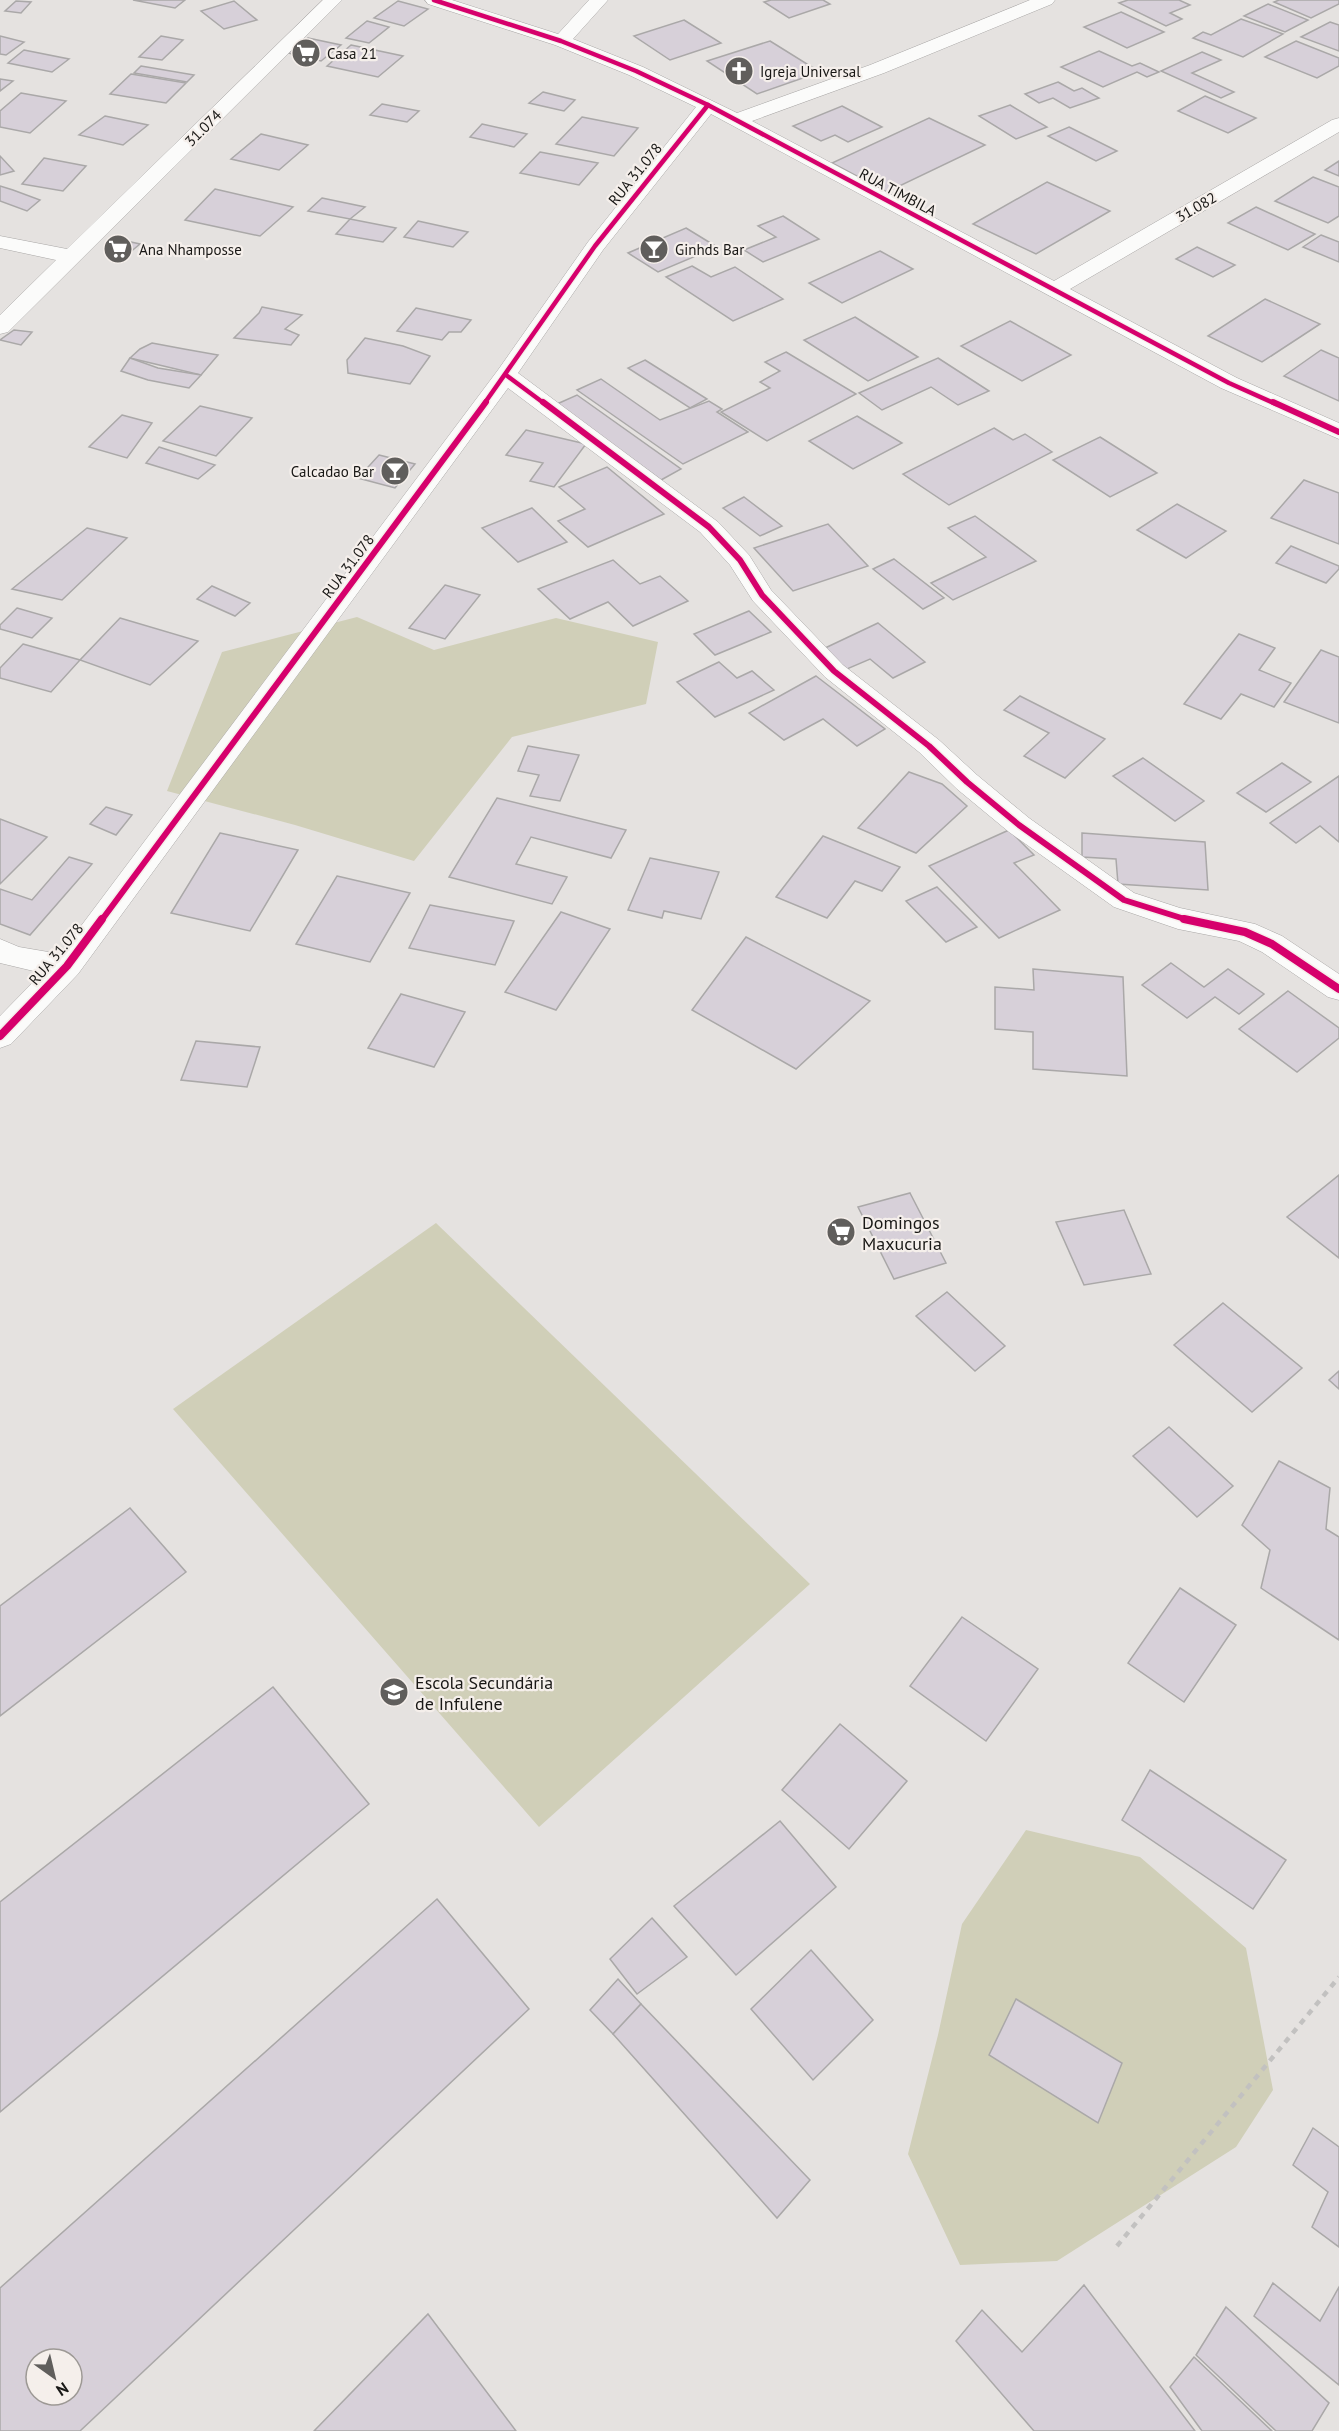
<svg xmlns="http://www.w3.org/2000/svg" width="1339" height="2431" font-family="'PT Sans',sans-serif">
  <style>
    .green { fill: #d0cfb8 }
    .building { fill: #d7d0d9; stroke: #aaa8a8; stroke-width: 1.5; fill-rule: evenodd }
    .lines { fill: none; stroke-linecap: round; stroke-linejoin: round }
    .minor-casing { stroke: #a9a7a6; stroke-width: 1 }
    .path { stroke: #c2c1c0; stroke-width: 4.5; stroke-dasharray: 6 6; stroke-linecap: butt }
    .minor { fill: #fbfbfa; fill-rule: evenodd }
    .cycleway-far2-casing { stroke: #f5efeb; stroke-width: 7 }
    .cycleway-far1-casing { stroke: #f5efeb; stroke-width: 9 }
    .cycleway-casing { stroke: #f5efeb; stroke-width: 11 }
    .cycleway-far2 { stroke: #d6006c; stroke-width: 4.5 }
    .cycleway-far1 { stroke: #d6006c; stroke-width: 6 }
    .cycleway { stroke: #d6006c; stroke-width: 8 }
    .labels { text-anchor: middle; dominant-baseline: central; stroke-width: 4.5; stroke-linejoin: round; paint-order: stroke }
    .far-poi-label { font-size: 15px; fill: #181715; stroke: #f5efeb; text-anchor: start }
    .far-street-label { font-size: 15px; fill: #181715; stroke: #f5efeb }
    .poi-label { font-size: 18px; fill: #181715; stroke: #f5efeb; text-anchor: start }
  </style>
  <rect width="100%" height="100%" fill="#e5e2e0"/>
  <g class="green">
    <polygon points="357,617 434,650 556,618 658,642 646,704 512,737 414,861 295,825 167,791 222,652"/>
    <polygon points="436,1223 810,1584 539,1827 173,1409"/>
    <polygon points="1026,1830 1140,1857 1246,1948 1273,2090 1236,2147 1057,2261 960,2265 908,2154 938,2035 962,1924"/>
  </g>
  <g class="building">
    <polygon points="133,0 185,0 175,8"/>
    <polygon points="771,0 823,0 830,4 789,18 764,2"/>
    <polygon points="1128,0 1179,0 1190,5 1170,13 1182,19 1166,26 1119,3"/>
    <polygon points="1279,0 1339,0 1339,4 1311,18 1274,2"/>
    <polygon points="16,1 31,2 21,13 5,11"/>
    <polygon points="234,1 257,20 224,29 201,11"/>
    <polygon points="398,1 428,9 404,26 374,18"/>
    <polygon points="1268,4 1308,20 1285,32 1244,16"/>
    <polygon points="1121,12 1164,32 1127,48 1084,27"/>
    <polygon points="1241,19 1283,34 1243,57 1193,38 1203,32 1211,35"/>
    <polygon points="684,20 721,43 670,60 634,36"/>
    <polygon points="367,21 389,27 369,43 346,38"/>
    <polygon points="1330,22 1339,25 1339,51 1301,37"/>
    <polygon points="0,36 24,42 6,55 0,54"/>
    <polygon points="161,36 183,40 162,60 139,57"/>
    <polygon points="308,38 341,45 321,61 288,53"/>
    <polygon points="770,41 820,72 757,94 707,61"/>
    <polygon points="1296,41 1339,58 1339,66 1317,78 1265,57"/>
    <polygon points="351,45 403,56 378,77 327,66"/>
    <polygon points="24,50 69,59 52,72 8,63"/>
    <polygon points="1099,51 1132,66 1140,63 1159,72 1147,77 1137,72 1103,87 1061,67"/>
    <polygon points="1202,52 1221,60 1192,73 1234,92 1221,98 1161,71"/>
    <polygon points="141,66 194,75 187,82 134,73"/>
    <polygon points="131,74 186,83 166,103 110,94"/>
    <polygon points="0,79 13,81 0,91"/>
    <polygon points="1058,82 1074,91 1082,88 1099,98 1070,108 1053,98 1039,103 1025,94"/>
    <polygon points="543,92 575,100 564,111 529,103"/>
    <polygon points="21,93 66,101 30,133 0,127 0,111"/>
    <polygon points="1205,96 1256,118 1228,133 1178,111"/>
    <polygon points="382,104 419,111 407,122 370,115"/>
    <polygon points="1010,105 1047,127 1016,139 979,116"/>
    <polygon points="842,106 882,127 848,142 835,135 821,141 793,126"/>
    <polygon points="105,116 148,125 123,145 79,135"/>
    <polygon points="582,117 638,128 614,156 556,144"/>
    <polygon points="929,118 985,145 887,192 832,163"/>
    <polygon points="482,124 527,134 514,147 470,137"/>
    <polygon points="1069,127 1117,151 1096,161 1048,136"/>
    <polygon points="261,134 308,145 279,170 231,159"/>
    <polygon points="540,152 598,163 579,185 520,173"/>
    <polygon points="0,156 14,171 0,175"/>
    <polygon points="44,158 86,166 63,191 22,184"/>
    <polygon points="1339,161 1339,176 1325,170"/>
    <polygon points="1313,177 1339,187 1339,216 1328,223 1275,201"/>
    <polygon points="1047,182 1110,211 1036,254 973,224"/>
    <polygon points="0,186 13,190 40,200 27,211 0,201"/>
    <polygon points="215,189 293,207 260,236 185,220"/>
    <polygon points="322,198 365,207 350,219 308,211"/>
    <polygon points="1256,207 1315,234 1288,250 1228,223"/>
    <polygon points="783,216 819,239 763,262 744,250 776,237 758,226"/>
    <polygon points="350,219 396,228 383,242 336,234"/>
    <polygon points="418,221 468,232 453,247 404,237"/>
    <polygon points="686,228 717,247 658,272 628,253"/>
    <polygon points="1321,235 1339,242 1339,262 1303,247"/>
    <polygon points="117,239 140,244 128,254 105,248"/>
    <polygon points="1197,247 1235,265 1213,277 1176,259"/>
    <polygon points="880,251 913,269 842,303 809,283"/>
    <polygon points="692,266 711,277 735,267 783,299 733,321 666,277"/>
    <polygon points="1265,299 1320,324 1262,362 1208,336"/>
    <polygon points="262,307 302,315 285,329 299,335 291,345 234,338 259,313"/>
    <polygon points="416,308 471,320 461,332 449,332 442,340 397,331"/>
    <polygon points="855,317 918,357 868,381 804,340"/>
    <polygon points="1010,321 1071,355 1022,381 961,346"/>
    <polygon points="14,330 32,332 21,345 0,340"/>
    <polygon points="365,338 403,346 430,356 410,384 348,373 347,360"/>
    <polygon points="152,343 184,349 218,355 201,375 130,358 140,349"/>
    <polygon points="1321,350 1339,358 1339,401 1284,376"/>
    <polygon points="786,352 856,394 767,441 721,412 770,388 760,382 780,371 765,362"/>
    <polygon points="130,358 158,368 201,375 189,388 148,380 121,371"/>
    <polygon points="938,358 989,391 958,405 931,387 882,410 859,393"/>
    <polygon points="645,360 707,399 690,408 628,368"/>
    <polygon points="601,379 660,420 709,401 722,409 717,412 748,432 683,464 577,390"/>
    <polygon points="577,395 681,469 661,480 557,404"/>
    <polygon points="200,406 252,418 216,456 163,441"/>
    <polygon points="122,415 152,423 127,458 89,447"/>
    <polygon points="857,416 902,443 853,469 809,441"/>
    <polygon points="994,428 1013,440 1025,434 1052,452 949,505 903,474"/>
    <polygon points="526,430 586,444 554,487 530,481 543,463 506,455"/>
    <polygon points="1100,437 1157,473 1110,497 1053,460"/>
    <polygon points="159,447 215,465 198,479 146,463"/>
    <polygon points="379,455 415,464 395,488 358,478"/>
    <polygon points="607,467 664,514 588,547 558,521 585,509 559,487"/>
    <polygon points="1304,480 1339,493 1339,544 1271,518"/>
    <polygon points="744,497 782,526 760,536 723,508"/>
    <polygon points="1177,504 1226,531 1186,558 1137,530"/>
    <polygon points="532,508 567,542 518,562 482,528"/>
    <polygon points="975,516 1036,561 953,600 931,583 986,557 948,528"/>
    <polygon points="828,524 868,566 793,591 754,548"/>
    <polygon points="87,528 127,538 62,600 12,589"/>
    <polygon points="1291,546 1339,566 1339,569 1326,583 1276,563"/>
    <polygon points="894,559 944,598 923,609 873,569"/>
    <polygon points="613,560 640,584 660,576 688,601 633,626 608,602 570,619 538,589"/>
    <polygon points="445,585 480,595 445,639 409,628"/>
    <polygon points="212,586 250,603 235,616 197,599"/>
    <polygon points="17,608 52,618 32,638 0,629 0,625"/>
    <polygon points="749,611 771,632 715,655 694,634"/>
    <polygon points="120,618 198,641 150,685 80,660"/>
    <polygon points="878,623 925,662 893,678 870,659 847,669 823,649"/>
    <polygon points="1239,634 1275,648 1259,670 1291,683 1274,707 1241,694 1221,719 1184,704"/>
    <polygon points="23,644 80,660 51,692 0,678 0,668"/>
    <polygon points="1321,650 1339,657 1339,723 1284,702"/>
    <polygon points="719,662 737,678 752,671 774,690 715,717 677,682"/>
    <polygon points="816,676 885,729 857,746 823,719 784,740 749,713"/>
    <polygon points="1020,696 1105,739 1065,778 1024,756 1049,733 1004,710"/>
    <polygon points="528,746 579,755 560,801 530,796 539,775 518,771"/>
    <polygon points="1143,758 1204,801 1175,821 1113,776"/>
    <polygon points="1282,763 1311,782 1266,812 1237,793"/>
    <polygon points="909,772 942,784 967,806 916,853 858,828"/>
    <polygon points="1339,776 1339,842 1320,826 1296,843 1270,823"/>
    <polygon points="497,798 626,830 611,858 531,837 516,864 567,877 552,904 449,877"/>
    <polygon points="106,807 132,815 116,835 90,824"/>
    <polygon points="0,819 47,837 0,884"/>
    <polygon points="1009,830 1034,855 1014,863 1060,910 999,938 929,866"/>
    <polygon points="220,833 298,850 250,931 171,913"/>
    <polygon points="1082,833 1205,842 1208,890 1118,884 1116,859 1082,857"/>
    <polygon points="823,836 900,867 882,891 855,881 827,918 776,897"/>
    <polygon points="69,857 92,864 30,935 0,924 0,889 32,900"/>
    <polygon points="650,858 719,872 701,919 664,911 662,918 628,910"/>
    <polygon points="337,876 410,893 370,962 296,944"/>
    <polygon points="937,887 977,927 946,942 906,901"/>
    <polygon points="430,905 514,921 495,965 409,948"/>
    <polygon points="561,912 610,929 556,1010 505,992"/>
    <polygon points="746,937 870,1001 796,1069 692,1010"/>
    <polygon points="1171,963 1204,987 1228,969 1264,994 1239,1014 1215,997 1187,1018 1142,985"/>
    <polygon points="1033,969 1123,977 1127,1076 1033,1069 1033,1032 995,1029 995,987 1034,990"/>
    <polygon points="1288,991 1339,1028 1339,1038 1297,1072 1239,1029"/>
    <polygon points="401,994 465,1012 434,1067 368,1048"/>
    <polygon points="196,1041 260,1047 247,1087 181,1080"/>
    <polygon points="1339,1175 1339,1258 1287,1217"/>
    <polygon points="910,1193 946,1263 894,1279 858,1207"/>
    <polygon points="1124,1210 1151,1274 1084,1285 1056,1222"/>
    <polygon points="947,1292 1005,1346 975,1371 916,1316"/>
    <polygon points="1223,1303 1302,1368 1252,1412 1174,1345"/>
    <polygon points="1339,1371 1339,1389 1329,1380"/>
    <polygon points="1169,1427 1233,1486 1197,1517 1133,1456"/>
    <polygon points="1279,1461 1330,1488 1326,1529 1339,1537 1339,1640 1261,1588 1270,1550 1242,1525"/>
    <polygon points="130,1508 186,1572 0,1716 0,1606"/>
    <polygon points="1180,1588 1236,1625 1184,1702 1128,1663"/>
    <polygon points="962,1617 1038,1669 986,1741 910,1686"/>
    <polygon points="273,1687 369,1804 0,2112 0,1902"/>
    <polygon points="840,1724 907,1781 849,1849 782,1790"/>
    <polygon points="1150,1770 1286,1860 1253,1909 1122,1820"/>
    <polygon points="780,1821 836,1887 736,1975 674,1906"/>
    <path d="M 437,1899 L 529,2009 L 80,2431 L 0,2431 L 0,2288 ZM 36,2359 L 72,2359 L 72,2395 L 36,2395 Z"/>
    <polygon points="652,1918 687,1957 637,1994 610,1959"/>
    <polygon points="811,1950 873,2020 813,2080 751,2009"/>
    <polygon points="618,1979 641,2004 613,2034 590,2010"/>
    <polygon points="1016,1999 1122,2063 1098,2123 989,2055"/>
    <polygon points="641,2004 810,2180 777,2218 613,2034"/>
    <polygon points="1313,2128 1339,2147 1339,2247 1312,2227 1328,2192 1293,2165"/>
    <polygon points="1273,2283 1320,2321 1339,2287 1339,2385 1254,2316"/>
    <polygon points="1084,2285 1195,2431 1034,2431 956,2341 982,2310 1022,2352"/>
    <polygon points="1226,2307 1329,2403 1312,2431 1276,2431 1196,2355"/>
    <polygon points="428,2314 516,2431 314,2431"/>
    <polygon points="1194,2357 1272,2431 1202,2431 1170,2387"/>
  </g>
  <g class="lines">
    <g class="minor-casing">
      <g id="minor">
        <polygon points="323,0 342,0 8,332 0,334 0,315 56,260 0,248 0,236 67,249"/>
        <polygon points="425,0 452,0 558,34 589,0 608,0 573,39 643,67 737,113 870,65 1030,0 1055,0 1052,4 884,73 752,121 1054,281 1332,120 1339,118 1339,132 1070,289 1237,378 1339,423 1339,439 1221,388 711,114 603,250 518,373 718,522 749,555 771,590 843,665 939,740 977,775 1029,818 1134,893 1180,908 1255,924 1282,936 1339,974 1339,1000 1328,997 1262,952 1239,941 1178,929 1114,907 1009,832 957,789 919,752 825,677 753,601 730,565 700,532 508,388 78,974 11,1044 0,1048 0,1016 42,973 0,963 0,939 19,947 60,954 498,370 588,242 696,107 629,75 555,45 428,4"/>
      </g>
    </g>
    <polyline class="path" points="1117,2246 1339,1977"/>
    <use href="#minor" class="minor"/>
    <g class="cycleway-far2-casing">
      <g id="cycleway-far2">
        <polyline points="434,0 561,41 636,71 708,105 1229,383 1276,404"/>
        <polyline points="506,375 545,404"/>
        <polyline points="484,404 595,246 708,105"/>
      </g>
    </g>
    <g class="cycleway-far1-casing">
      <g id="cycleway-far1">
        <polyline points="543,402 709,527 740,560 762,595 834,671 929,746 967,782 1019,825 1124,900 1191,921"/>
        <polyline points="1273,402 1339,432"/>
        <polyline points="101,921 486,402"/>
      </g>
    </g>
    <g class="cycleway-casing">
      <g id="cycleway">
        <polyline points="1184,919 1245,932 1272,944 1339,989"/>
        <polyline points="0,1036 67,966 102,919"/>
      </g>
    </g>
    <use href="#cycleway-far2" class="cycleway-far2"/>
    <use href="#cycleway-far1" class="cycleway-far1"/>
    <use href="#cycleway" class="cycleway"/>
  </g>
  <defs>
    <g id="supermarket-disc" transform="scale(1.5)"><circle r="9.5" fill="#605e5c" stroke="#f5efeb"/><path d="M-6-5.5h2.5l.6 2H6L4.5 2H-2.5L-4.4-4H-6ZM-1.5 3.2a1.3 1.3 0 1 0 .1 0ZM3 3.2a1.3 1.3 0 1 0 .1 0Z" fill="#fff"/></g>
    <g id="church-disc" transform="scale(1.5)"><circle r="9.5" fill="#605e5c" stroke="#f5efeb"/><path d="M-1.2-6h2.4v3.5h3.3v2.4h-3.3V6h-2.4V-.1h-3.3v-2.4h3.3Z" fill="#fff"/></g>
    <g id="bar-disc" transform="scale(1.5)"><circle r="9.5" fill="#605e5c" stroke="#f5efeb"/><path d="M-6-5H6L.8 .8V4.5H3.5V6h-7V4.5H-.8V.8Z" fill="#fff"/></g>
    <g id="school-disc" transform="scale(1.5)"><circle r="9.5" fill="#605e5c" stroke="#f5efeb"/><path d="M0-5L7-2L0 1L-7-2ZM-4 1L0 2.5L4 1V4Q0 6-4 4Z" fill="#fff"/></g>
  </defs>
  <g fill-rule="evenodd">
    <use href="#supermarket-disc" x="306" y="53"/>
    <use href="#church-disc" x="739" y="71"/>
    <use href="#supermarket-disc" x="118" y="249"/>
    <use href="#bar-disc" x="654" y="249"/>
    <use href="#bar-disc" x="395" y="471"/>
    <use href="#supermarket-disc" x="841" y="1232"/>
    <use href="#school-disc" x="394" y="1692"/>
  </g>
  <g class="labels">
    <g class="far-poi-label">
      <text x="327" y="53">Casa 21</text>
      <text x="760" y="71">Igreja Universal</text>
      <text x="139" y="249">Ana Nhamposse</text>
      <text x="675" y="249">Ginhds Bar</text>
      <text x="374" y="471" text-anchor="end">Calcadao Bar</text>
    </g>
    <g class="far-street-label">
      <text transform="translate(203 128) rotate(-45)">31.074</text>
      <text transform="translate(635 174) rotate(-51)">RUA 31.078</text>
      <text transform="translate(898 192) rotate(28)">RUA TIMBILA</text>
      <text transform="translate(1196 207) rotate(-30)">31.082</text>
      <text transform="translate(348 566) rotate(-53)">RUA 31.078</text>
      <text transform="translate(56 954) rotate(-50)">RUA 31.078</text>
    </g>
    <g class="poi-label">
      <text x="862" y="1222">Domingos<tspan x="862" dy="21">Maxucuria</tspan></text>
      <text x="415" y="1682">Escola Secundária<tspan x="415" dy="21">de Infulene</tspan></text>
    </g>
  </g>
  <g transform="translate(54 2377) rotate(146)"><circle r="28" fill="#f5efeb" stroke="#9d9995" stroke-width="1.5"/>
  <path d="M0-4.5L10 22L0 15L-10 22Z" fill="#605e5c"/>
  <text y="-9" font-size="16" font-weight="bold" text-anchor="middle" fill="#181715">N</text>
  </g>
</svg>
